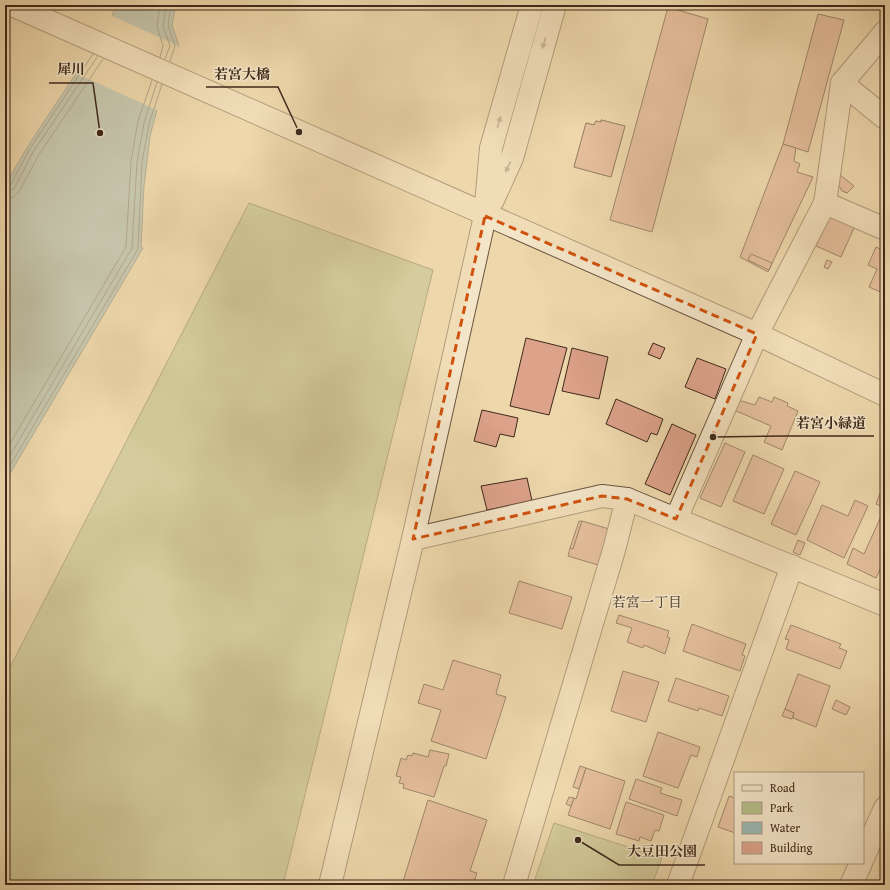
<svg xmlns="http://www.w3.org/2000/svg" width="890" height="890" font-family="'Gentium Book Plus','Noto Serif JP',serif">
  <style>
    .green { fill: #b7be8a; stroke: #7b7452 }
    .water { fill: #9cb7b3; stroke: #777e76 }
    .pier { fill: #edd7ab }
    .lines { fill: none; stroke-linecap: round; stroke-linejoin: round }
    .shore { stroke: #6e7067; stroke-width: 1 }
    .building { fill: #dca28a; stroke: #3f291b }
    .minor-casing { stroke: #6a543f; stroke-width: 24 }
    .minor { stroke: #f3e5c8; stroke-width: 22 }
    .oneway { fill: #998772 }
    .marked { fill: none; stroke: #cf520e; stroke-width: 3; stroke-dasharray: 8 5; stroke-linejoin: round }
    .labels { text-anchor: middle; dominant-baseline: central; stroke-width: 3; stroke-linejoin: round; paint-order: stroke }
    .neighbourhood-label { font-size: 14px; fill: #3f291b; stroke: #f3e5c8 }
    .leader { fill: none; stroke: #3f291b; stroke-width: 1.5 }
    .callout-dot { fill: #3f291b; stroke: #f3e5c8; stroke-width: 1.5 }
    .callout-label { font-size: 14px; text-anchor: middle; font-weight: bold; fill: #3f291b; stroke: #f3e5c8; stroke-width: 3; stroke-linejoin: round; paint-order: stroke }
  </style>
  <rect width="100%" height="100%" fill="#edd7ab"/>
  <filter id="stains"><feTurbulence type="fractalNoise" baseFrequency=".005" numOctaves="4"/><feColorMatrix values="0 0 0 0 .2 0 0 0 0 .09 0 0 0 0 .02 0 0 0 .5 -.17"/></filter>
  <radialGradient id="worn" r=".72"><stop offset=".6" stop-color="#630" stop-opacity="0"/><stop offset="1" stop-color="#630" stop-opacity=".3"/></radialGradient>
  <g class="green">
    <polygon points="249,203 433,270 283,885 5,885 5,677"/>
    <polygon points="554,823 662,858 652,885 533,885"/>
  </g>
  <path class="water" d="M 117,5 L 176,5 L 172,25 L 179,46 L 157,110 L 150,136 L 144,186 L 141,247 L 143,248 L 5,482 L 5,187 C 29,139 63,96 91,50 C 100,35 110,21 117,5 Z"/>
  <polygon class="pier" points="110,15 181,47 159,111 75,73"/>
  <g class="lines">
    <g class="shore">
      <polyline points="160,57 163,46 157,26 160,5"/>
      <polyline points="165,59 170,46 163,26 166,5"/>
      <polyline points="170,61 175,46 168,25 171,5"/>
      <polyline points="5,188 10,186 29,150 93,54"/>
      <polyline points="5,193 14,189 33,152 98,56"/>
      <polyline points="5,199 13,197 19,192 38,156 103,59"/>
      <polyline points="5,452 126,247 131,161 138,121 152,80"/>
      <polyline points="5,464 132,248 137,162 144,123 157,82"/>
      <polyline points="5,474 138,249 142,162 149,124 162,84"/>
    </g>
  </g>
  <g class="building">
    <polygon points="668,7 708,19 652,232 610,220"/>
    <polygon points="818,14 844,20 808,152 783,144"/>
    <polygon points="601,120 625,126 611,177 574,167 586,123 594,125 596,121 601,122"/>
    <polygon points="601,120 625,126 611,177 574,167 586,123 594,125 596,121 601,122"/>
    <polygon points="783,144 796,148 794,161 800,164 797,172 813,177 768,272 740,257"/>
    <polygon points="839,174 854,186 847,193 842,191 837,182"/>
    <polygon points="830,214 857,221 841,257 816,246"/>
    <polygon points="876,247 885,251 885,294 869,287 877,269 868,265"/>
    <polygon points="751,254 772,263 769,270 748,260"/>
    <polygon points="827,260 832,262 828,269 824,267"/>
    <polygon points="526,338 567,348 549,415 510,406"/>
    <polygon points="653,343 665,348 660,359 648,354"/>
    <polygon points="572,348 608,357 599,399 562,391"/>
    <polygon points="697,358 726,369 715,399 685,387"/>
    <polygon points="759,397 772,402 774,397 788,403 787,406 798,411 782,450 764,442 771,426 734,410 738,400 755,405"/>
    <polygon points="616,399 663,419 657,435 651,433 647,442 606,424"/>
    <polygon points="482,410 518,418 514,437 500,434 496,447 474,441"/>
    <polygon points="672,424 696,435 670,495 645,484"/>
    <polygon points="725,443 745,452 721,507 700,498"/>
    <polygon points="753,455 784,469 764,514 733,501"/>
    <polygon points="795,471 820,482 796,535 771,524"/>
    <polygon points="527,478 532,501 487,510 481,486"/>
    <polygon points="885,481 885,508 876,504"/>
    <polygon points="855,500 868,506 844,558 807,540 822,505 848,516"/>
    <polygon points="883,512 885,513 885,559 876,578 847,564 853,548 864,554"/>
    <polygon points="579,521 582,521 573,549 570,548"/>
    <polygon points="582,521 609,529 598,565 568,556 570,548 573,549"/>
    <polygon points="798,540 805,543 800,555 793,552"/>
    <polygon points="519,581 572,597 562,629 509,613"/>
    <polygon points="619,615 669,631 667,637 670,638 665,654 644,645 643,648 627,642 632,628 616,623"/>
    <polygon points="692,624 746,644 742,655 745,656 740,671 683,651"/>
    <polygon points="791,625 841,644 839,648 847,651 840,669 786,649 789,640 785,639"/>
    <polygon points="453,660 501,675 496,694 506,697 486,759 431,741 441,710 418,703 424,684 443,690"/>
    <polygon points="623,671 659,682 646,722 611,711"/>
    <polygon points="798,674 830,686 816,727 793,718 794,713 785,709"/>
    <polygon points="676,678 729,696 722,716 699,708 698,711 668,701"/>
    <polygon points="836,700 850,707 846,715 832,709"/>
    <polygon points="785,709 794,713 792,719 782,716"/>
    <polygon points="658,732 700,747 697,757 691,755 678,788 643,776"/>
    <polygon points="430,750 449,754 446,766 444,766 434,797 403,788 404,784 399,783 401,777 396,776 401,758 406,760 408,755 412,756 413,753 428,757"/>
    <polygon points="580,766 586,768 579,789 573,787"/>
    <polygon points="586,768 625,781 610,829 568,815 574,798 576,799"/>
    <polygon points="636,779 662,788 660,793 682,800 677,816 629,799"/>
    <polygon points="729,796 735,798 735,833 718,827"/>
    <polygon points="569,797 574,798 571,806 566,804"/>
    <polygon points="428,800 487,820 470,871 477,873 473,885 402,885"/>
    <polygon points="626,802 664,815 659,831 655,830 651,841 640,837 639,841 616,834"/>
  </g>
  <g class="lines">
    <g class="minor-casing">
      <g id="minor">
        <polyline points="12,5 757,334 885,395"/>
        <polyline points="842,83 885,118"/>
        <polyline points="492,202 512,158 555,5"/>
        <polyline points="825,203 885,229"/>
        <polyline points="627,499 885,605"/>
        <polyline points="676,519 757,334 825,203 842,83 885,32"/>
        <polyline points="413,539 602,496 627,499 614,550 514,885"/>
        <polyline points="863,858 885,808"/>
        <polyline points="330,885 413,539 485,216 491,148 532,5"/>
        <polyline points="678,885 792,566"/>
        <polyline points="851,885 861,863"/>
      </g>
    </g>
    <use href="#minor" class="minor"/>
  </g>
  <defs><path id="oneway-solid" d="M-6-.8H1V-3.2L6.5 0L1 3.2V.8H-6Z"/></defs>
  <g class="oneway">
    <use href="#oneway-solid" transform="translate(544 43) rotate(106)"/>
    <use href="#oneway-solid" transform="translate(499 122) rotate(-74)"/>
    <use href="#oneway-solid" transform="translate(508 167) rotate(115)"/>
  </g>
  <path d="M0 0H890V890H0ZM 485,216 L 757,334 L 676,519 L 627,499 L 602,496 L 413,539 Z" fill="#edd7ab" fill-opacity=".55" fill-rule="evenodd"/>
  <path class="marked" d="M 485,216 L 757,334 L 676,519 L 627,499 L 602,496 L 413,539 Z"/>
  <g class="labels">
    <g class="neighbourhood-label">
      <text x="647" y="602">若宮一丁目</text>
    </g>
  </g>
  <path class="leader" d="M100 133L93 83H49M299 132L278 87H206M713 437L788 436H874M578 840L619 865H705"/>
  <g class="callout-dot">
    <circle cx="100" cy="133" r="4"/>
    <circle cx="299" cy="132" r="4"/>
    <circle cx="713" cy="437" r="4"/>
    <circle cx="578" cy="840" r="4"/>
  </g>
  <g class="callout-label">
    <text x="71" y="74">犀川</text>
    <text x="242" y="79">若宮大橋</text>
    <text x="831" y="428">若宮小緑道</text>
    <text x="662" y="856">大豆田公園</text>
  </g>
  <rect width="890" height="890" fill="none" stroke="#edd7ab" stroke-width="20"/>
  <rect x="6" y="6" width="878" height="878" fill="none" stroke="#3f291b" stroke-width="2"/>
  <rect x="10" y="10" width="870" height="870" fill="none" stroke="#3f291b"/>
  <rect x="734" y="772" width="130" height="92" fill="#f3e5c8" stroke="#ab9a83"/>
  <rect x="742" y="785" width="20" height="6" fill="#f3e5c8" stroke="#ab9a83"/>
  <text x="770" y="792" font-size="12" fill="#3f291b">Road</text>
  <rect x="742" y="802" width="20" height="12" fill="#b7be8a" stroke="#ab9a83"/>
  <text x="770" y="812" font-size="12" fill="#3f291b">Park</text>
  <rect x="742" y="822" width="20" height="12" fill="#9cb7b3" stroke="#ab9a83"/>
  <text x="770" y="832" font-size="12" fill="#3f291b">Water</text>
  <rect x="742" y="842" width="20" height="12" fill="#dca28a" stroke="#ab9a83"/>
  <text x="770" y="852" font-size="12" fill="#3f291b">Building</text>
  <rect width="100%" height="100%" filter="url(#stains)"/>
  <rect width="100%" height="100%" fill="url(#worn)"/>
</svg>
